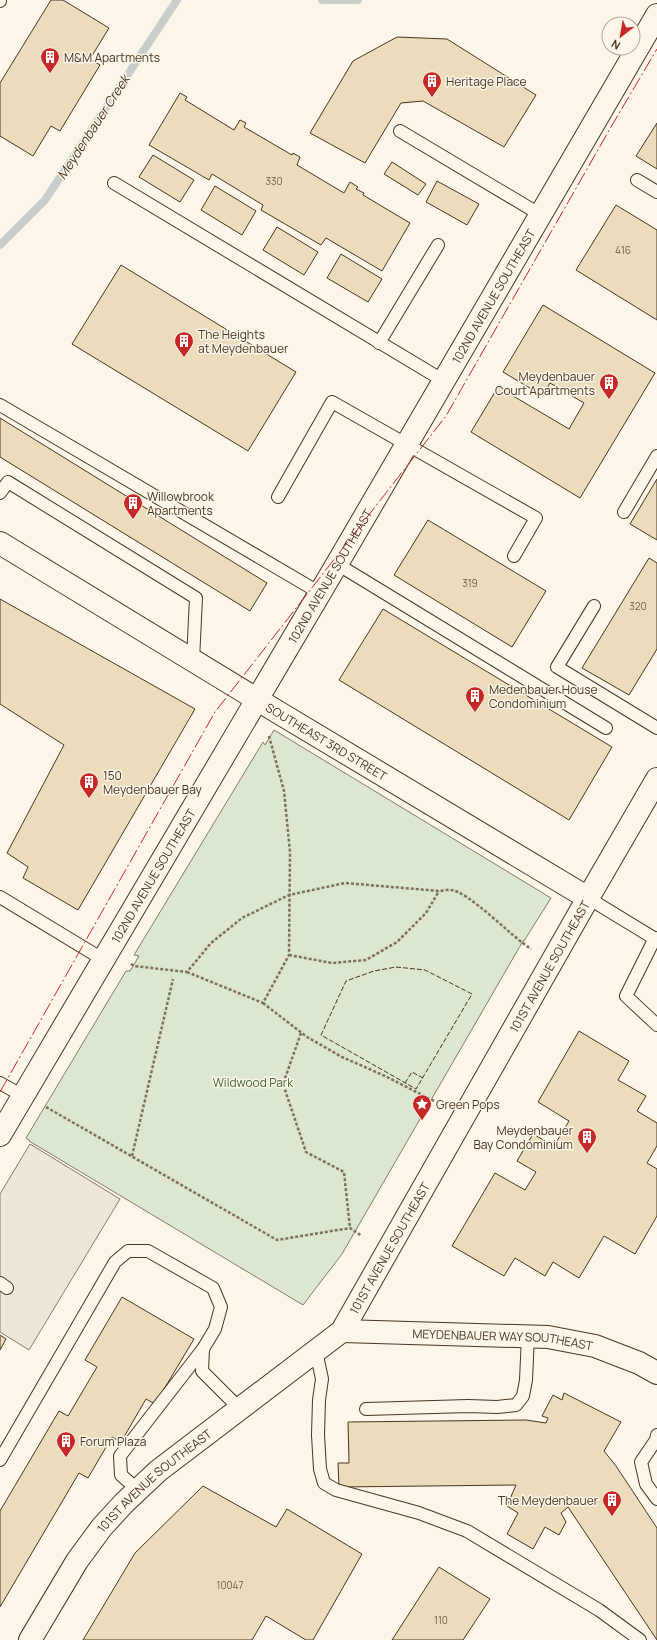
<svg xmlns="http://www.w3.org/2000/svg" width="657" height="1640" font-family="Manrope,sans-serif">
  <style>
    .green { fill: #dce7d0; stroke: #887966 }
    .parking { fill: #ede7d9; stroke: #887966 }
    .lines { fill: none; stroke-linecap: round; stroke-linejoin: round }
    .stream { stroke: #c9cecd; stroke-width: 8 }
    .building { fill: #ecdcbc; stroke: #4a3520 }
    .lane-casing { stroke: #4a3520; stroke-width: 14 }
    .street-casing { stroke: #4a3520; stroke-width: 24 }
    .secondary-casing { stroke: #4a3520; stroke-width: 24 }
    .path { stroke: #7f6f5c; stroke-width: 2.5; stroke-dasharray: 3 2; stroke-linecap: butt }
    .lane { stroke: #fbf6e9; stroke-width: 12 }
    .street { stroke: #fbf6e9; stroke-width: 22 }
    .secondary { stroke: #fbf6e9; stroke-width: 22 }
    .fence { stroke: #4a3520; stroke-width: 1; stroke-dasharray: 5 2; stroke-linecap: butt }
    .power { stroke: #c62828; stroke-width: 1; stroke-dasharray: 14 3 2 3; stroke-linecap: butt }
    .labels { text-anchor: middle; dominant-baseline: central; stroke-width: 3; stroke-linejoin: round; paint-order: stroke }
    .number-label { font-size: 10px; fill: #725f47 }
    .poi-label { font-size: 12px; fill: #4a3520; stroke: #fbf6e9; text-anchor: start }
    .street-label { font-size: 12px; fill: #4a3520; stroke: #fbf6e9 }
    .park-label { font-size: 12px; fill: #436837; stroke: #fbf6e9 }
    .water-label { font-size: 13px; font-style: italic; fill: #4a3520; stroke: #fbf6e9 }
  </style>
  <rect width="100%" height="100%" fill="#fbf6e9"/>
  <polygon class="green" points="274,730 551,898 524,941 523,941 342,1254 303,1305 29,1141 29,1140 26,1138 126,971 130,971 139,956 134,955 263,742 265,745"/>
  <polygon class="parking" points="30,1144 120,1199 29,1350 0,1332 0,1194"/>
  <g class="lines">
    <g class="stream">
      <polyline points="322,0 358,0"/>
      <polyline points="0,245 45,200 177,0"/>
    </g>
  </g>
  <g class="building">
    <polygon points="51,0 63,0 109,28 90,59 100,65 60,131 51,126 33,156 0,136 0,83"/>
    <polygon points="397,37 447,39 536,95 504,147 423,101 401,103 365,163 310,133 353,61"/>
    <polygon points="180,93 187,97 185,100 234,130 240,120 246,123 244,127 292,155 293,153 300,157 297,165 344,193 350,182 358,187 356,189 364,193 363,195 410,223 382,271 326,238 321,245 261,210 263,205 212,174 209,180 149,145"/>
    <polygon points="657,123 657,169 636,156"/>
    <polygon points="153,155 194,180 180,202 139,177"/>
    <polygon points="392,162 426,184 418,195 384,174"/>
    <polygon points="437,181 479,204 467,225 426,202"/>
    <polygon points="215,186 256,211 242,235 201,210"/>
    <polygon points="616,205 657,230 657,320 576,270"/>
    <polygon points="277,227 318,252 304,275 263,250"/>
    <polygon points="341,254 382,279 368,302 327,278"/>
    <polygon points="121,265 296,372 248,451 72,344"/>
    <polygon points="543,305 655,373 580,498 471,432 498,387 569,429 584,403 550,383 543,396 503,372"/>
    <polygon points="0,418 267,583 250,611 0,457"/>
    <polygon points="657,479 657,540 630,524"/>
    <polygon points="428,520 546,591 512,647 394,575"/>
    <polygon points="649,558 657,563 657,649 629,695 582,668"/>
    <polygon points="0,599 195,709 78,910 23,878 28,867 7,853 64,745 0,704"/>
    <polygon points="383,609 612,747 569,820 339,680"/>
    <polygon points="579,1031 629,1061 618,1080 646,1096 637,1111 657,1123 657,1146 647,1163 657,1169 657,1216 635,1254 604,1236 579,1278 553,1262 545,1276 515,1258 504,1276 452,1246 495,1173 525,1190 536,1172 517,1161 533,1134 554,1146 569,1121 538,1102"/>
    <polygon points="122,1297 194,1339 155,1404 146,1399 121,1442 112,1437 88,1478 79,1473 0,1607 0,1511 59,1411 68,1416 97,1367 85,1360"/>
    <polygon points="0,1335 6,1339 0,1350"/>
    <polygon points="564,1393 621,1422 604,1451 616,1466 657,1528 657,1640 568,1507 561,1513 566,1522 559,1535 545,1527 533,1549 507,1534 518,1513 507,1506 516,1485 339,1487 338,1463 349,1463 348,1422 526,1420 546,1423 548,1418 542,1416 553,1395 562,1400"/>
    <polygon points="203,1486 276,1527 287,1509 362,1554 313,1640 306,1640 266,1616 252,1640 83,1640 135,1553"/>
    <polygon points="439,1567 490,1599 463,1640 392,1640"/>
  </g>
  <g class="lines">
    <g class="lane-casing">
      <g id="lane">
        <polyline points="0,1 0,0"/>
        <polyline points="400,131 541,215"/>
        <polyline points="637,180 657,192"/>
        <polyline points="114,183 444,381"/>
        <polyline points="379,343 438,245"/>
        <polyline points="0,405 320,593"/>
        <polyline points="0,493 8,482 196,598 193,660"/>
        <polyline points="278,497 332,402 536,518 514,556"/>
        <polyline points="624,512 657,456"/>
        <polyline points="337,564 606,728"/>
        <polyline points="594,606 557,667 657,728"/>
        <polyline points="0,897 104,960"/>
        <polyline points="588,898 657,940"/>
        <polyline points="655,938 626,996 657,1025"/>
        <polyline points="0,1083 23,1096"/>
        <polyline points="0,1283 7,1288"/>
        <polyline points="316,1351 322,1379 319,1400 318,1435 320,1469 324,1483 336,1490 419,1513 467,1531 599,1610 640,1640"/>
        <polyline points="366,1409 468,1406 497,1407 516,1405 523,1396 526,1380 528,1336"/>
        <polyline points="657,1435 656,1440 641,1462 646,1484 657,1499"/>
        <polyline points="0,1460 115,1262 128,1251 148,1251 213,1288 221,1307 215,1329 203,1349 202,1371 240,1409"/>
        <polyline points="138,1490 121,1475 120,1456 203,1349"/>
      </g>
    </g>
    <g class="street-casing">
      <g id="street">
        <path id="s1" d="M 342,1331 L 548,1337 L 595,1346 L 639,1363 L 657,1373"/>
      </g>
    </g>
    <g class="secondary-casing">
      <g id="secondary">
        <path id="s2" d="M 0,543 L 276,711 L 588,898"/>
        <path id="s3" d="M 0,1135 L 337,564 L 657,15"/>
        <path id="s4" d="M 30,1640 L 77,1561 L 102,1527 L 124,1503 L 158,1471 L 342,1331 L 588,898 L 657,779"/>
      </g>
    </g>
    <g class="path">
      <polyline points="289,955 332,963 366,960 397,942 426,913 439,891"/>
      <path d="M 131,964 L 134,966 L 187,972 L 211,943 L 242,918 L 289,895 L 345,883 L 439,891 C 443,891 448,889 451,890 C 468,891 512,937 531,949"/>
      <polyline points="187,972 263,1003 289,955 290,852 284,791 269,736"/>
      <polyline points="263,1003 307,1037 342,1057 385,1076 442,1105"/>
      <polyline points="301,1033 283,1084 306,1152 344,1172 350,1228"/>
      <polyline points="46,1107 277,1240 350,1228 362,1236"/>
      <polyline points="132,1156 173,979"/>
    </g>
    <use href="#lane" class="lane"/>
    <use href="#street" class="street"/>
    <use href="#secondary" class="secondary"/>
    <g class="fence">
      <polygon points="396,967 425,970 472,994 416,1089 321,1035 346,981 374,971"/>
      <polyline points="405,1083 412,1072 423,1078"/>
    </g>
    <polyline class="power" points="0,1092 215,712 446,416 611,127 657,49"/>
  </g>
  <defs>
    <g id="building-pin" transform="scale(1)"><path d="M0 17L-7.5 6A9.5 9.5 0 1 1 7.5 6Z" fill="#c62828" stroke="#fbf6e9"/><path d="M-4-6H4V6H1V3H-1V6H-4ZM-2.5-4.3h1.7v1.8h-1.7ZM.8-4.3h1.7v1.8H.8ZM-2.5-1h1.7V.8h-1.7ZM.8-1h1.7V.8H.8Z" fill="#fff"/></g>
    <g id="sight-pin" transform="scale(1)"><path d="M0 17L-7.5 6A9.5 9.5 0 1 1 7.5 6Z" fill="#c62828" stroke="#fbf6e9"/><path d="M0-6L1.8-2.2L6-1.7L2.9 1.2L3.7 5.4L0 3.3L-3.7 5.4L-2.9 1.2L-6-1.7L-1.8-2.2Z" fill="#fff"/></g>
  </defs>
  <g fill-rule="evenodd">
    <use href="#building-pin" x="50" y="57"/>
    <use href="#building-pin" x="432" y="81"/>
    <use href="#building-pin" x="184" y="341"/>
    <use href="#building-pin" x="609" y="383"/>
    <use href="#building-pin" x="133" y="503"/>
    <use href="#building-pin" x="475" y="696"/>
    <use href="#building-pin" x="89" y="782"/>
    <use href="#sight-pin" x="422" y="1104"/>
    <use href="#building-pin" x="587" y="1137"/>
    <use href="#building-pin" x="66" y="1441"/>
    <use href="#building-pin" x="612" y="1500"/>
  </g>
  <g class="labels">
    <g class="number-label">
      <text x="274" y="181">330</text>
      <text x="623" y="250">416</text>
      <text x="470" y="583">319</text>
      <text x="638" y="606">320</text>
      <text x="230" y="1585">10047</text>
      <text x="441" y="1620">110</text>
    </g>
    <g class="poi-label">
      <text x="64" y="57">M&amp;M Apartments</text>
      <text x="446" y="81">Heritage Place</text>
      <text x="198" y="334">The Heights<tspan x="198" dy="14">at Meydenbauer</tspan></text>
      <text x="595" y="376" text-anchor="end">Meydenbauer<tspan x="595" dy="14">Court Apartments</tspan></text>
      <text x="147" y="496">Willowbrook<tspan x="147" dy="14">Apartments</tspan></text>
      <text x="489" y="689">Medenbauer House<tspan x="489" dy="14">Condominium</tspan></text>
      <text x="103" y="775">150<tspan x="103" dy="14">Meydenbauer Bay</tspan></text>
      <text x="436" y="1104">Green Pops</text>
      <text x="573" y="1130" text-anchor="end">Meydenbauer<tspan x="573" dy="14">Bay Condominium</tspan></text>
      <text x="80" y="1441">Forum Plaza</text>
      <text x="598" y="1500" text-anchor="end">The Meydenbauer</text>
    </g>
    <g class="street-label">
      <text stroke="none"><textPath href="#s3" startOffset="973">102ND AVENUE SOUTHEAST</textPath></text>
      <text stroke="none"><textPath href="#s3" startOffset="649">102ND AVENUE SOUTHEAST</textPath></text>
      <text stroke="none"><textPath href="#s2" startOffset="382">SOUTHEAST 3RD STREET</textPath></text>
      <text stroke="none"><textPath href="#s3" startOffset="301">102ND AVENUE SOUTHEAST</textPath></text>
      <text stroke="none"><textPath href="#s4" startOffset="864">101ST AVENUE SOUTHEAST</textPath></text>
      <text stroke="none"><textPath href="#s4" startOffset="540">101ST AVENUE SOUTHEAST</textPath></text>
      <text stroke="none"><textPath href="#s1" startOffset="161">MEYDENBAUER WAY SOUTHEAST</textPath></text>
      <text stroke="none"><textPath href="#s4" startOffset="204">101ST AVENUE SOUTHEAST</textPath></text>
    </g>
    <g class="park-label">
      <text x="253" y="1082">Wildwood Park</text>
    </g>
    <g class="water-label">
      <text transform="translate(93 127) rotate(-57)">Meydenbauer Creek</text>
    </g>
  </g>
  <g transform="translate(621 36) rotate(211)"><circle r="19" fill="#fbf6e9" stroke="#b4a999"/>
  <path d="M0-3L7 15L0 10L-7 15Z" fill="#c62828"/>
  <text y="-6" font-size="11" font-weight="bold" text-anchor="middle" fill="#4a3520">N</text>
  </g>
</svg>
